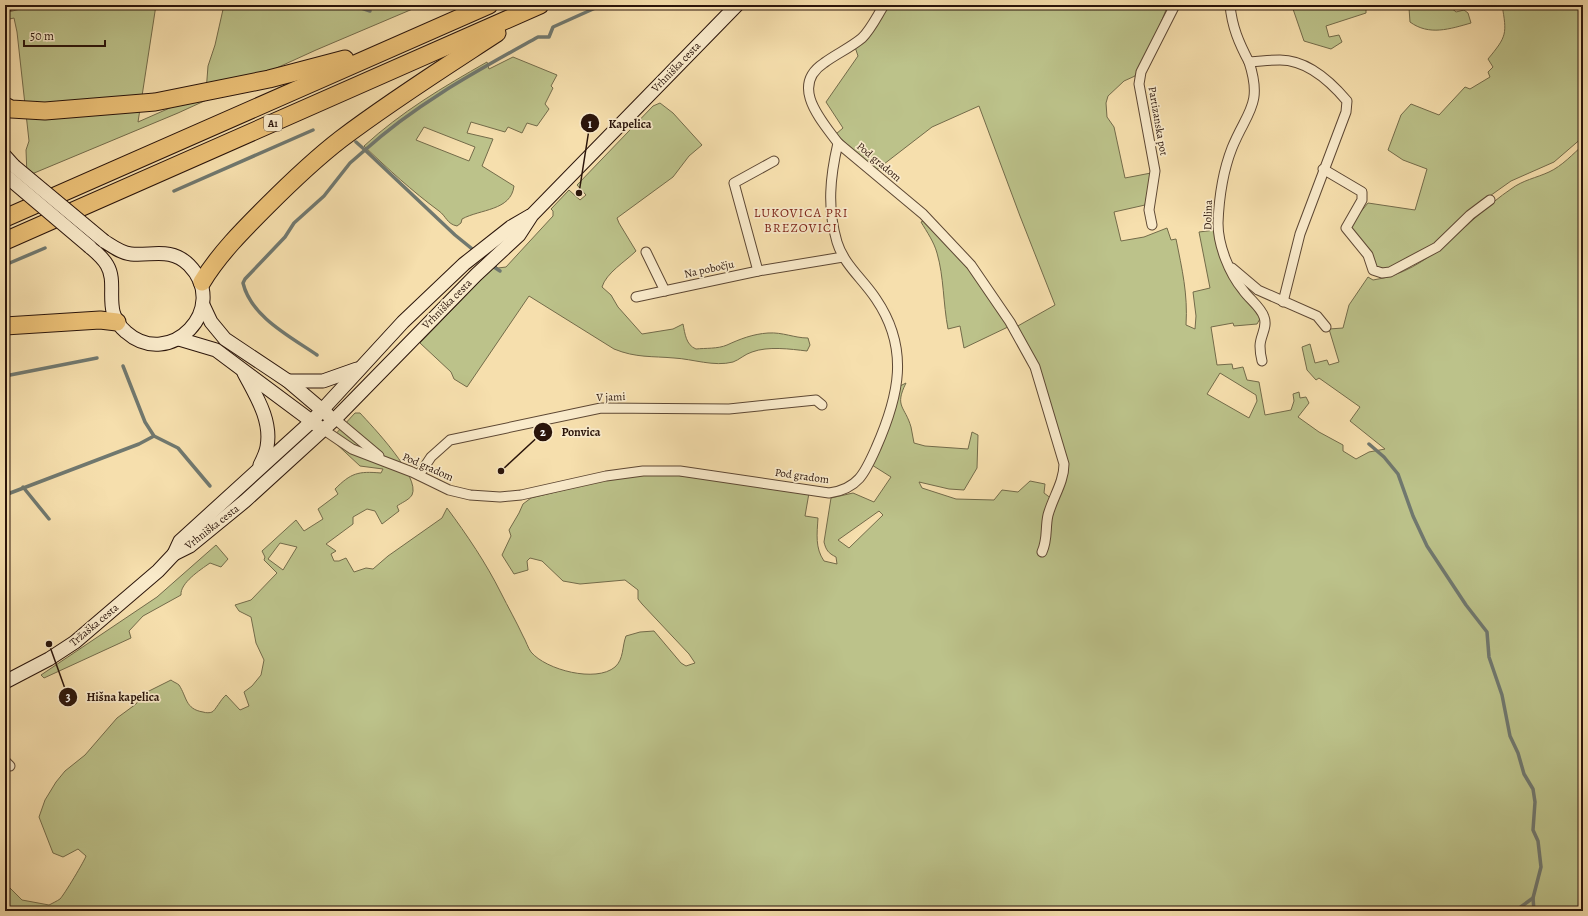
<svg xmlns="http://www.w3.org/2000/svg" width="1588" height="916" font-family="Alegreya,serif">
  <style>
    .green { fill: #bcc28a; stroke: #736b4a; fill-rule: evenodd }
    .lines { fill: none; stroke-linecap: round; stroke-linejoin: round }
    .stream { stroke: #70786f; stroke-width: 3.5 }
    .minor-casing { stroke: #5d4733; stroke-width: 11 }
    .secondary-casing { stroke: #2a140a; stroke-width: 15 }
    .motorway-casing { stroke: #2a140a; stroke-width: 19 }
    .minor { stroke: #f9eaca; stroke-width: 9 }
    .secondary { stroke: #f9eaca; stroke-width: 13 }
    .motorway { stroke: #ebc076; stroke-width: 17 }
    .secondary-bridge-casing { stroke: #2a140a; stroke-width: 15; stroke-linecap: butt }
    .secondary-bridge { stroke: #f9eaca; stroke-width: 13 }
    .labels { text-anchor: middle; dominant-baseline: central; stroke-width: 3.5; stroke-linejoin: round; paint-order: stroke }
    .shield { fill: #f9eaca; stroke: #685444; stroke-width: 1 }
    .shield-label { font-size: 10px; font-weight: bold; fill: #2a140a }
    .street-label { font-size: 11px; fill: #2a140a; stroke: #f9eaca }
    .quarter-label { font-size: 13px; letter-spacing: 1px; fill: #7a1f14; stroke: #f9eaca }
    .leader { fill: none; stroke: #2a140a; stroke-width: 1.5 }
    .callout-dot { fill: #2a140a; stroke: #f9eaca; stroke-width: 1.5 }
    .mark-label { font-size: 12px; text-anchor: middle; font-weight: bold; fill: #fff }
    .callout-label { font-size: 12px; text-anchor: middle; font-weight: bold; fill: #2a140a; stroke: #f9eaca; stroke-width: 3.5; stroke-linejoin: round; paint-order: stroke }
  </style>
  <rect width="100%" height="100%" fill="#f6dfad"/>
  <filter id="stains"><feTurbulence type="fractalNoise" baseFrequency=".005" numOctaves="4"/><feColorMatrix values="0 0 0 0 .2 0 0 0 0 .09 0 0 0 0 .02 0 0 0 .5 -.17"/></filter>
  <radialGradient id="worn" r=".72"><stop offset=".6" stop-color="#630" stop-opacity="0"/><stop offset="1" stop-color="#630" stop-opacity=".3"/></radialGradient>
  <g class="green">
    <polygon points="35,5 156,5 138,122 206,92 208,66 215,45 224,5 422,5 316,50 178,113 27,176 26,150 29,141 17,32 14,18 5,20 5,13"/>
    <path d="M 887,5 L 1168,5 L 1157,32 L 1135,76 L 1124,81 L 1108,96 L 1106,103 L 1107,117 L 1114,127 L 1125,178 L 1151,173 L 1145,205 L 1114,212 L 1121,241 L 1144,237 L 1167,228 L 1171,240 L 1176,239 C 1182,269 1188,294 1186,325 L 1195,329 L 1196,316 L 1193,292 L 1210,288 L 1199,232 L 1215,230 L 1222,257 L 1261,317 L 1257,324 L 1234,326 L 1233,323 L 1211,327 L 1217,365 L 1232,364 L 1233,369 L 1243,367 L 1247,380 L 1259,382 L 1265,415 L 1291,410 L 1294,401 L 1293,394 L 1299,392 L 1300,398 L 1306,397 L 1309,403 L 1298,417 L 1319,432 L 1343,445 L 1343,451 L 1356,459 L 1369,452 L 1385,449 L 1350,421 L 1360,407 L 1319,378 L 1316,380 L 1307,370 L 1302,347 L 1310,344 L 1315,363 L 1327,360 L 1329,365 L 1339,362 L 1329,329 L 1343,328 L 1349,305 L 1368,277 L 1373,280 C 1431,272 1465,220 1511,189 C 1523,180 1536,178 1549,172 C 1562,166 1573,154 1583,145 L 1583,911 L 5,911 L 5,889 L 9,887 L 22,900 L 49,905 C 53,903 57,901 60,899 C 64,895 85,860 86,856 L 78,849 L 63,857 L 53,853 L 39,817 L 45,800 L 56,782 L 65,771 L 85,755 L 117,718 L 136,704 L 145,693 L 171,680 C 173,682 177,683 179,685 C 187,697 185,709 203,712 C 206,713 210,713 212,712 C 215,711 221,699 226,695 L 240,710 L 249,706 L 244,692 L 252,686 L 261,675 L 264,660 L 256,643 L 251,617 L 239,611 L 235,605 L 251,600 L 277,573 L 264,560 L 265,557 L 262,551 L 296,520 L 304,531 L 323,519 L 318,509 L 338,494 L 335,489 C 351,473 358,471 381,473 L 383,469 L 360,466 L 331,439 L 355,413 L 360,413 C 372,426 421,477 412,495 C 409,500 401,503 397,506 L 399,511 L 382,524 L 375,511 L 367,509 L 353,517 L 353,524 L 326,544 L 336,551 L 331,554 L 334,561 L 339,561 L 346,558 L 354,572 L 366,568 L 373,569 L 388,556 L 442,518 L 447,508 C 467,535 486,563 501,593 C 508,607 516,621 523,636 C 526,641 528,648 531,652 C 546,670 596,683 615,667 C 624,659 622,646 626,636 L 640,632 L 654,631 L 681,663 L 686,666 L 695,663 L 689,654 L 642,604 L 638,599 L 638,590 L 625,580 L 580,584 L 563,581 L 542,561 L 530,558 L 527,561 L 528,570 L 514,574 L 502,555 L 511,536 L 509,530 L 519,513 L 523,504 L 531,498 L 604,480 L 642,475 L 675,475 L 809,493 L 805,516 L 818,518 C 817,534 815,548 824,561 L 837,564 L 836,557 C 828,553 826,550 824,542 L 831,498 L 853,493 L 874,502 L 891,477 L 872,465 L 898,387 L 906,383 C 894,407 905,406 911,427 C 912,432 913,438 914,443 L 925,446 L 968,449 L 972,432 L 978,435 L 977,468 L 964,490 L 949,489 L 919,482 L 922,488 L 956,499 L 994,500 L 1002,490 L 1018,492 L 1030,481 L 1045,484 L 1044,493 L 1052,499 L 1049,528 L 1066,468 L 1016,327 L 1055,305 L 1020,216 L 979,106 L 932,127 L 875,171 L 836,134 L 843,128 L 826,102 L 858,56 L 855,47 ZM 1220,373 L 1256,395 L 1257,401 L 1249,418 L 1207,394 ZM 879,511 L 883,515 L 849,548 L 838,540 ZM 280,543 L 297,547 L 283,570 L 268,559 Z"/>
    <polygon points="1298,5 1366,5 1366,13 1326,26 1329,37 1339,35 1342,42 1331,49 1304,41 1293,9"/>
    <path d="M 1384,5 L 1448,5 L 1456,12 L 1464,10 L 1468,13 L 1471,23 C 1450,29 1429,36 1410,22 L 1409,8 Z"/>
    <path d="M 1502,5 L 1583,5 L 1583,137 L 1554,162 L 1511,181 L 1487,198 L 1437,245 L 1383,271 L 1376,269 L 1367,247 L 1350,229 L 1358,215 L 1368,203 L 1415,210 L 1427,169 L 1403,160 L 1388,150 L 1401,115 L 1411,104 L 1439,115 L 1465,87 L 1470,89 L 1490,77 L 1488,72 L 1493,67 L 1488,59 C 1507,36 1507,34 1502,5 Z"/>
    <path d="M 513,57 L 557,75 L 551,86 L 553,88 L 545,104 L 549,109 L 537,126 L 527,123 L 522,133 L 508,127 L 505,132 L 471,122 L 467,133 L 493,139 L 482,166 L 514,186 C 511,211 480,209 462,219 L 461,223 L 457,226 C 447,224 446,216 439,211 C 412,191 388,169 364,146 C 401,112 443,87 487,62 L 489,69 ZM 424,127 L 475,147 L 469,161 L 416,140 Z"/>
    <path d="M 660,103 L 673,113 L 702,145 L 689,156 L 673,177 L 617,218 L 619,223 L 636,251 C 626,261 606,273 602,287 L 611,295 L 618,307 L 642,334 L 673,329 L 683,324 C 685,334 686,345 696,349 C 705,348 718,349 727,345 C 740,339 753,334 768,333 C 783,332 794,338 808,338 L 810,345 L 807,351 C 790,349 768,346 752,352 C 745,354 739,360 733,362 C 714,367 693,359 674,358 C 652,356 636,358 614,349 L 529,296 L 467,387 L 454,379 L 451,372 L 420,343 L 495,265 L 498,268 L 506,267 L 553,216 L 553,211 L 551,209 L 569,190 L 580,200 L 586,195 L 577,185 L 653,106 Z"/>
    <path d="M 925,220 L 968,265 L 1010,326 L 964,348 L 960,326 L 948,329 C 943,303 944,277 937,253 C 934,242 927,232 921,222 Z"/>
    <path d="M 216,545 L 228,559 L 221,567 L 210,563 C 200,570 180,583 181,595 L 143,616 L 129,631 L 131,638 L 44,678 L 41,675 L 157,597 Z"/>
  </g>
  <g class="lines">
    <g class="stream">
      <polyline points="353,5 370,11"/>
      <path d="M 356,142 L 365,150 C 417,103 477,71 538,37 L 549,37 L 553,27 L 602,5"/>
      <polyline points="174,191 313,130"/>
      <polyline points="5,265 45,248"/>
      <polyline points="491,265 500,271"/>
      <path d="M 317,355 C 291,337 251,317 243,283 L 245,279 L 285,237 L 294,223 L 324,196 L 350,163 L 365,150 L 455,235 L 487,261"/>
      <polyline points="123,366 145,422 154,436 178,448 210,486"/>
      <polyline points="5,376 97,358"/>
      <polyline points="1369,444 1384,457 1398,474 1413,516 1427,546 1466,605 1487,632 1489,657 1502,695 1510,736 1518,753 1524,774 1533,789 1535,802 1533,830 1538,841 1541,867 1533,898 1534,911"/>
      <polyline points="23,487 49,519"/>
      <polyline points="5,495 139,444 154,436"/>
      <polyline points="1515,911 1533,898"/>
    </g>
    <g class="minor-casing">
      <g id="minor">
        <path d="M 1230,5 C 1232,27 1239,43 1249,62 C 1259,61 1270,60 1280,60 C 1307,60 1331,82 1347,101 L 1346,112 L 1300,234 L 1283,302"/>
        <polyline points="5,7 11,5"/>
        <path d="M 1249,62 C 1263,105 1247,111 1232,148 C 1223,171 1219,198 1218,223 C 1218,245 1229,273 1243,290 C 1249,299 1261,307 1264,317 C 1268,327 1260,336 1260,346 C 1260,351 1261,357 1262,361"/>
        <path d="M 838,143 C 822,121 789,86 824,63 C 836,54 850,48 862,38 C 871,29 877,16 884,5"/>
        <polyline points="1323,169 1362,192 1362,200 1346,228 1368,255 1373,270 1382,273 1390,272 1437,247 1470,215 1490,200"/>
        <polyline points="1152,225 1149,210 1155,171 1139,84 1141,72 1175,5"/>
        <polyline points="646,252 665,291"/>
        <polyline points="1232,268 1258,290 1317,316 1326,327"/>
        <polyline points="758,271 734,183 774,161"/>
        <polyline points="636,297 758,271 843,257"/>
        <polyline points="335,419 379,456"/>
        <path d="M 324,430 L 352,449 L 412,472 L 449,490 L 470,495 L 500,497 L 521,495 L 606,476 L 643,471 L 680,471 L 829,493 C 858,489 865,473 876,448 C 899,396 910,349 876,299 C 863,279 844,265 837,242 C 827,208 830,177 838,143 L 923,214 L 971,265 L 1010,322 L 1035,367 L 1064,464 C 1064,482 1053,497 1048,515 C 1045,528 1048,539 1042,552"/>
        <polyline points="419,475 431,457 450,440 601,408 729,409 816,400 822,405"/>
        <polyline points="5,761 10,766"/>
      </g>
    </g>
    <g class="secondary-casing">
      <g id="secondary">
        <polyline points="5,156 14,166"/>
        <path d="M 90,247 C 96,252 103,258 107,265 C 119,285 101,311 126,332 C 170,371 231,308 189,265 C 171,247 152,256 131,254 C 121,253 112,246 104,241"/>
        <polyline points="203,305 211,322 225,339 288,381 328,415"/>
        <polyline points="179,339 216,350 318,426"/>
        <path d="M 244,373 C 256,396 272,420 267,447 C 266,453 263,459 260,465"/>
        <polyline points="288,381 323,381 357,369"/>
        <polyline points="174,554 180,541 312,421 403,322 464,264 511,227 530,216"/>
        <polyline points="5,682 49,659 75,642 158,571 174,554 190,546 245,501 335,419 476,275 519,235 532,215 737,5"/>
      </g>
    </g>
    <g class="motorway-casing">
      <g id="motorway">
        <polyline points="5,106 11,109 45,111 155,102 269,79 345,59"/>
        <polyline points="5,218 489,5"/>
        <polyline points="5,241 540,5"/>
        <path d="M 202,282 C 219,254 243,230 267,206 C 290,183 315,159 341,139 C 391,101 445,67 497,33"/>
        <polyline points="5,326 100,320 117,322"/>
      </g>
    </g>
    <use href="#minor" class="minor"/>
    <use href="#secondary" class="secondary"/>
    <use href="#motorway" class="motorway"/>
    <g class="secondary-bridge-casing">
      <g id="secondary-bridge">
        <polyline points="14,166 104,241"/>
        <polyline points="5,175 90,247"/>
      </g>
    </g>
    <use href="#secondary-bridge" class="secondary-bridge"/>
  </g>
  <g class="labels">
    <rect class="shield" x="264" y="115" width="18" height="16" rx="3"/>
    <g class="shield-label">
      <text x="273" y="123">A1</text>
    </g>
    <g class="street-label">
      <text transform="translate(676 67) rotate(-46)">Vrhniška cesta</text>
      <text transform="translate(1158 121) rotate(80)">Partizanska pot</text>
      <text transform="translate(879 162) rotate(40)">Pod gradom</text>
      <text transform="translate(1208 215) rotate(-89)">Dolina</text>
      <text transform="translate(709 269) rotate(-12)">Na pobočju</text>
      <text transform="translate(447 304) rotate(-45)">Vrhniška cesta</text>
      <text transform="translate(611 397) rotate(-2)">V jami</text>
      <text transform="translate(428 467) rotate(24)">Pod gradom</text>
      <text transform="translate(802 476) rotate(8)">Pod gradom</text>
      <text transform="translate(212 527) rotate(-38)">Vrhniška cesta</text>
      <text transform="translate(94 625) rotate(-40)">Tržaška cesta</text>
    </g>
    <g class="quarter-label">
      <text x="801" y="212">LUKOVICA PRI<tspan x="801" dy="15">BREZOVICI</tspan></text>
    </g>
  </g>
  <path class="leader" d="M579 193L590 123M501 471L543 432M49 644L68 697"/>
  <g class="callout-dot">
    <circle cx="579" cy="193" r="4"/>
    <circle cx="501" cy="471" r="4"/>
    <circle cx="49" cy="644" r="4"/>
    <circle cx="590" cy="123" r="10"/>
    <circle cx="543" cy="432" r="10"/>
    <circle cx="68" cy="697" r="10"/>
  </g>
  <g class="mark-label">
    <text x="590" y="128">1</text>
    <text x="543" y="436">2</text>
    <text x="68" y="701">3</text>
  </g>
  <g class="callout-label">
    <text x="630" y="128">Kapelica</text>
    <text x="581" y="436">Ponvica</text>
    <text x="123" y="701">Hišna kapelica</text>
  </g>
  <rect width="1588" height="916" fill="none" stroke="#f6dfad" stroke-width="20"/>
  <rect x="6" y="6" width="1576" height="904" fill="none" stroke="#2a140a" stroke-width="2"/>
  <rect x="10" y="10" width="1568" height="896" fill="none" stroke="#2a140a"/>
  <path d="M24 40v6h81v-6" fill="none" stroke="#2a140a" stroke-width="2"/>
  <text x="30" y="40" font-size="12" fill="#2a140a" stroke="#f9eaca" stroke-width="3" paint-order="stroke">50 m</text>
  <rect width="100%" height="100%" filter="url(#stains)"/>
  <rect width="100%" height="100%" fill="url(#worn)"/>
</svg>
